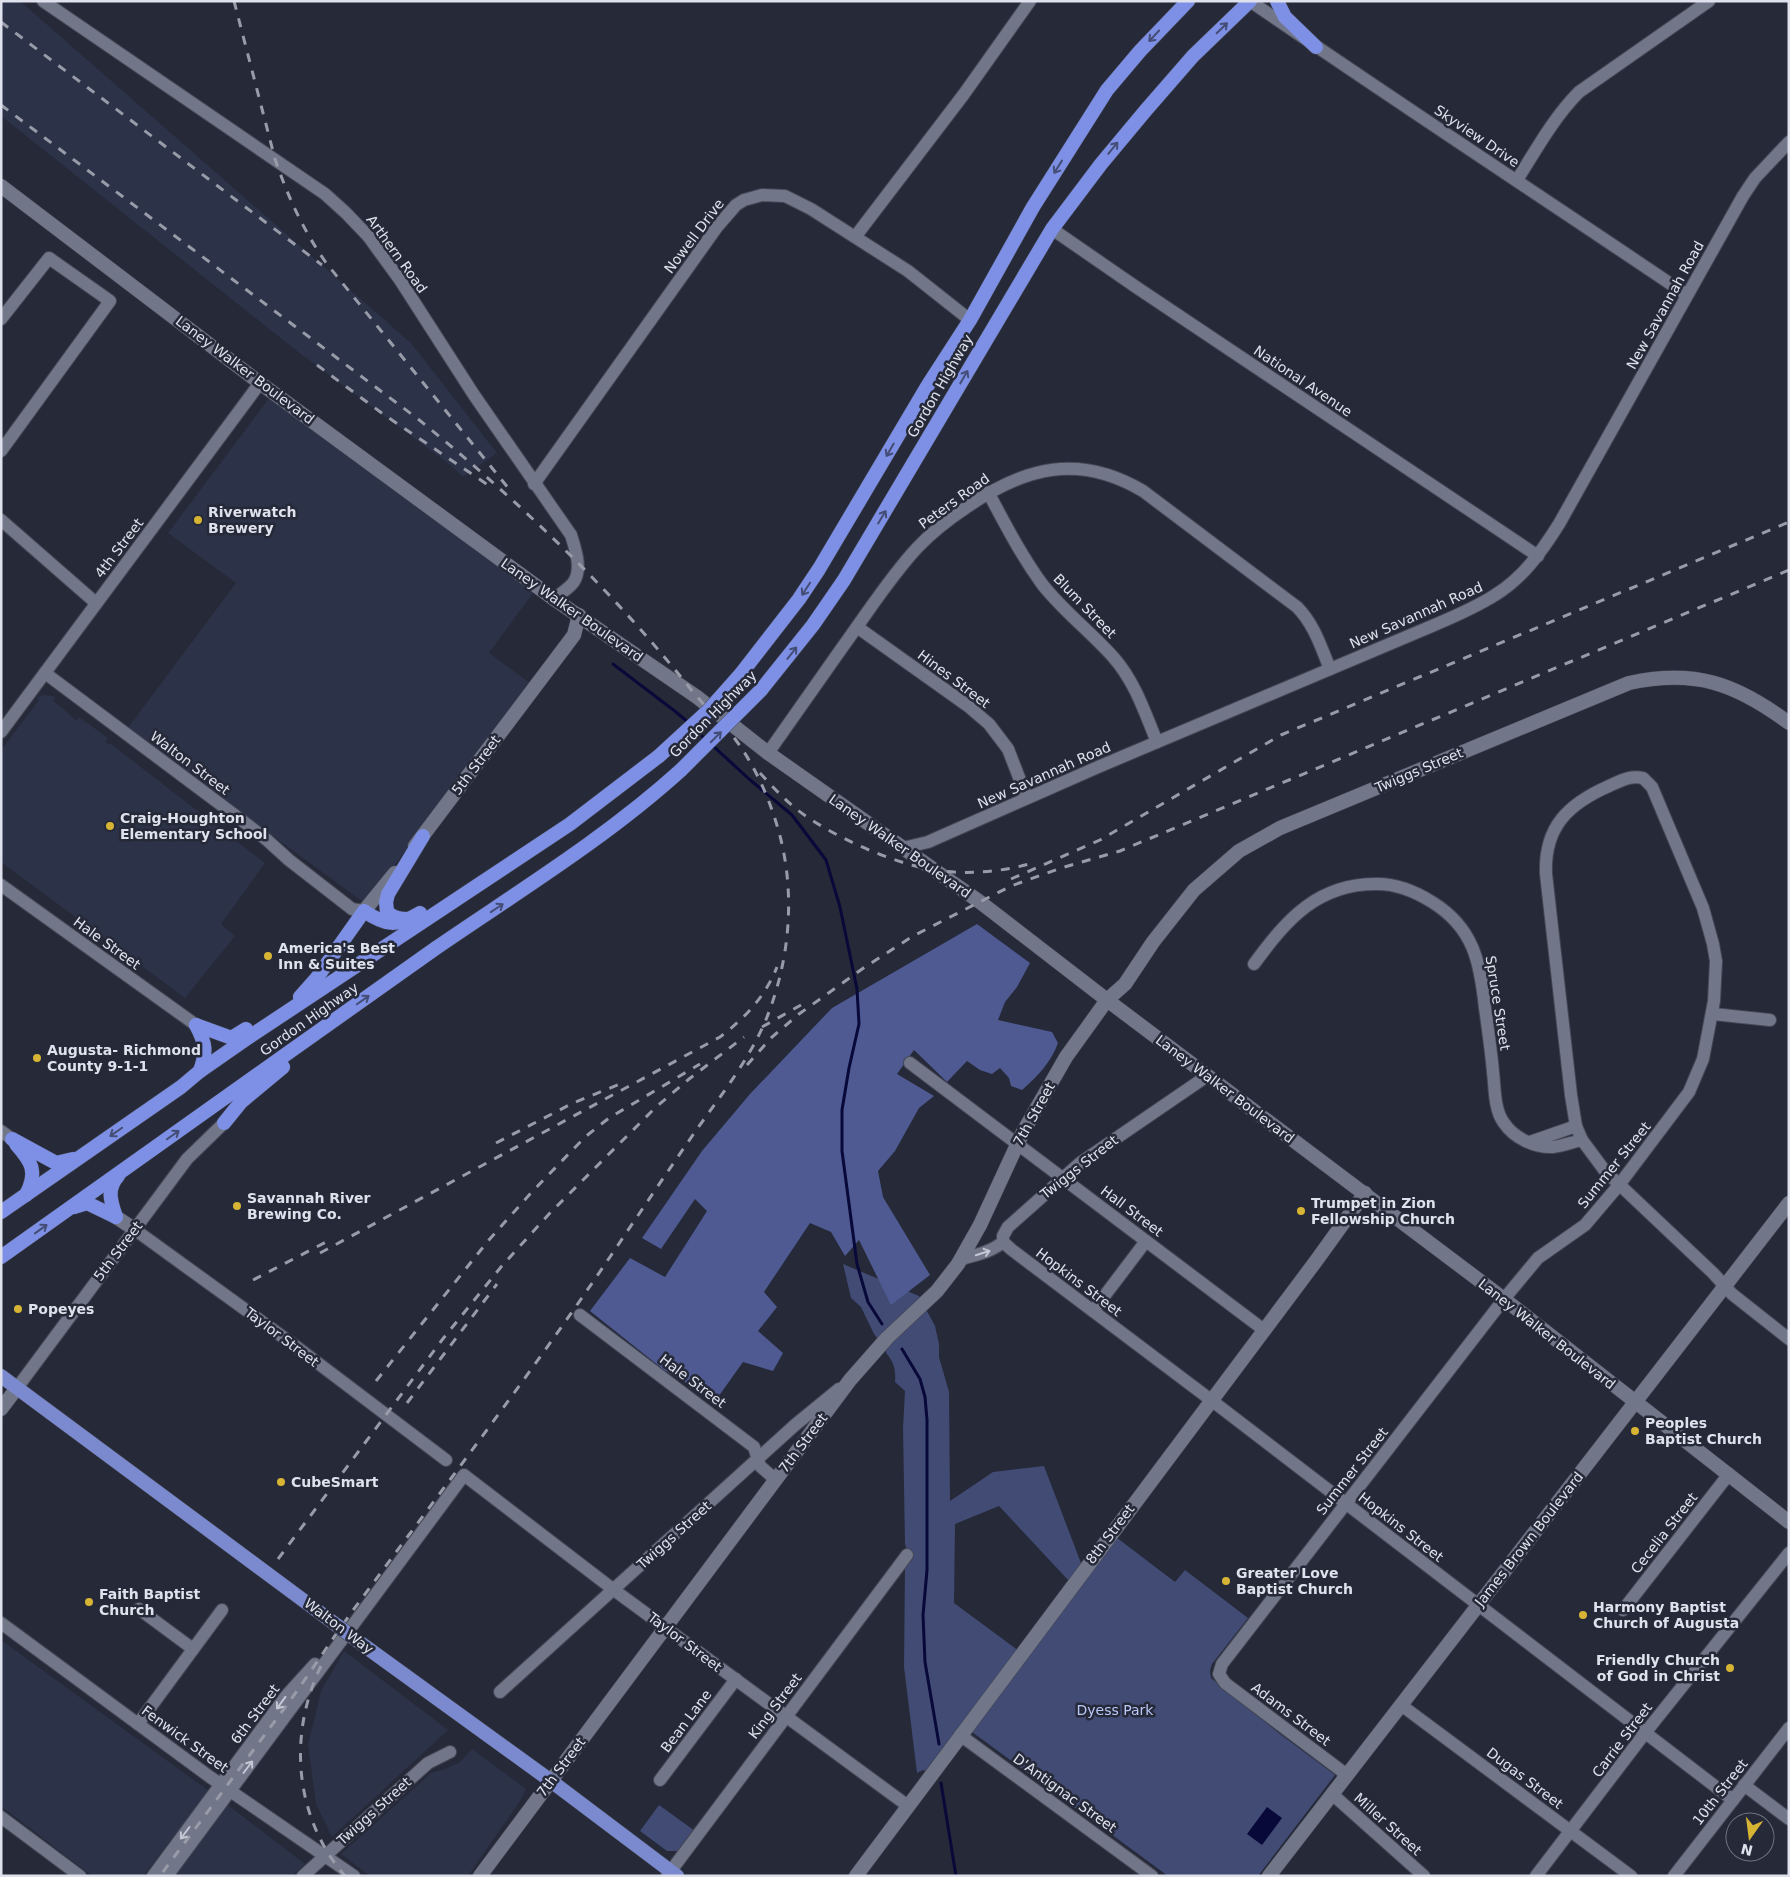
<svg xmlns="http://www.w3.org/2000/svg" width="1790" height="1877" font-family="'DejaVu Sans',sans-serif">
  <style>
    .built { fill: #2c3248 }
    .green { fill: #414b73 }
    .forest { fill: #4e5a91 }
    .water { fill: #080839 }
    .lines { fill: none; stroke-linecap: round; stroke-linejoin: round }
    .stream { stroke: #080839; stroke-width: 3 }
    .minor-casing { stroke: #444755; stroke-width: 14 }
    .tertiary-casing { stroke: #444755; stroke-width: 15 }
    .secondary-casing { stroke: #444755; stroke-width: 15 }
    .primary-casing { stroke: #444755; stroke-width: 15 }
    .trunk-casing { stroke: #444755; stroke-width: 15 }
    .minor { stroke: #717789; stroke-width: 12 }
    .tertiary { stroke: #717789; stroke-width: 14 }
    .secondary { stroke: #717789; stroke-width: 14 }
    .primary { stroke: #7b8acf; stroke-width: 14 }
    .trunk { stroke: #7e90e6; stroke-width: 14 }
    .rail { stroke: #989ba8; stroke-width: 3; stroke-dasharray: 9 9; stroke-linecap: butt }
    .primary-bridge-casing { stroke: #444755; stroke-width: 15; stroke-linecap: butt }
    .trunk-bridge-casing { stroke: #444755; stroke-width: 15; stroke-linecap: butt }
    .primary-bridge { stroke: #7b8acf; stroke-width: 14 }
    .trunk-bridge { stroke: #7e90e6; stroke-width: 14 }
    .oneway { stroke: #444d75 }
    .oneway2 { stroke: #c4c7d4 }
    .poi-dot { fill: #d7b434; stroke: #252938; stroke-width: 2 }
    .labels { text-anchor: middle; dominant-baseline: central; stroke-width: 5; stroke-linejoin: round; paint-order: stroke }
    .street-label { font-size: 14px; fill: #dfe2ed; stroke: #252938 }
    .poi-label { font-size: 14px; font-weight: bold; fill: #dfe2ed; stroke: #252938; text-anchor: start }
    .park-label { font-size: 14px; fill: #bac8fa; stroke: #252938 }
  </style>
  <rect width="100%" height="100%" fill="#252938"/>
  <g class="built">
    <polygon points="1,1 20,1 411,343 497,453 463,477 453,467 302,355 1,116"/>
    <polygon points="270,397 533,593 489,653 530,683 368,901 363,902 127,729 236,583 168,533"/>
    <polygon points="43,695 53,696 55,698 53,701 66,711 76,721 79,717 108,738 105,743 111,744 265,863 221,924 235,936 185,998 1,862 1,750 39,700 36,698"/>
    <polygon points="1,1640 209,1791 143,1876 92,1876 1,1806"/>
    <polygon points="344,1651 448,1730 332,1837 316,1804 308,1745 321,1691"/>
    <polygon points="472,1749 526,1789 520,1801 468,1876 370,1876 341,1854 431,1773 445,1769 460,1762"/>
    <polygon points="228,1805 305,1864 292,1876 174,1876"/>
  </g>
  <g class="green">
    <path d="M 843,1264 L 919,1296 L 935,1326 L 939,1344 L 939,1357 L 949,1392 L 950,1501 L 993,1472 L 1044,1466 L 1081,1563 L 1069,1581 L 999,1506 L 955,1524 L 954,1603 L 1027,1657 L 1116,1537 L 1175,1582 L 1185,1570 L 1248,1618 L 1212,1664 L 1210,1671 L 1211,1678 L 1280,1734 L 1335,1775 L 1258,1876 L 1168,1876 L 961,1724 L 925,1771 L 923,1770 L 917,1773 L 904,1667 L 905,1566 L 909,1559 L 905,1544 L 903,1428 L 905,1391 L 895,1382 C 896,1370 894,1362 886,1353 L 886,1350 L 874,1334 L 861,1307 L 851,1298 Z"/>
    <polygon points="659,1805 695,1831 679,1851 667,1851 640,1831"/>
  </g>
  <path class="forest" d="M 977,924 L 1030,963 L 1017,987 L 1005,1002 L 998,1020 L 1052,1032 L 1058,1043 C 1051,1062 1038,1076 1022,1090 L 1011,1086 L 1009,1078 L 1000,1068 L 992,1074 L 980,1070 L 967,1061 L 947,1082 L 914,1050 L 897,1074 L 934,1096 L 919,1108 L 895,1151 L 878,1171 L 883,1197 L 930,1275 L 891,1305 L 859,1240 L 845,1256 L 831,1232 L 810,1223 L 764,1292 L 777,1307 L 758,1331 L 783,1353 L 773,1371 L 743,1362 L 716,1400 L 664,1370 L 590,1311 L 630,1258 L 665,1277 L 707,1211 L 695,1199 L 661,1249 L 642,1238 L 702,1151 L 750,1094 L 832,1008 Z"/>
  <polygon class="water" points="1267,1807 1282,1818 1262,1845 1247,1834"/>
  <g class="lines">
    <g class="stream">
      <polyline points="613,664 676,712 689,723"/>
      <polyline points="695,729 705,739"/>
      <polyline points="712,745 749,779 792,815 826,860 840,907 857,989 859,1024 849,1068 842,1110 842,1151 857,1264 868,1302 882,1324"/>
      <polyline points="902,1349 920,1379 925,1397 927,1420 927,1570 923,1615 925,1662 939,1744"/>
      <polyline points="941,1783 956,1876"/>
    </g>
    <g class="minor-casing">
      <g id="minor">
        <path d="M 43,1 L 325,194 L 346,213 L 368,236 L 400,280 L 474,395 L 571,535 C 575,548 583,570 573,583 C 568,589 560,594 554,599"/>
        <path d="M 1250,1 C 1395,101 1542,197 1687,295"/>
        <path d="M 1517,180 C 1536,150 1554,117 1579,92 L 1709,1"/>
        <polyline points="1052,229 1136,287 1538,556"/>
        <polyline points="855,237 964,94 1030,1"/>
        <polyline points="1,319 49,258 110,301 1,451"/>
        <polyline points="534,484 717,227 736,205 744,200 762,195 785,196 811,209 908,271 970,320"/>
        <path d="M 988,492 C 1005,524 1021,555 1042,584 C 1063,611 1091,632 1114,658 C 1135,682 1145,713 1157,742"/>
        <polyline points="1,520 96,603"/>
        <polyline points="857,627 968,706 989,724 1008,749 1027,798"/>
        <polyline points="45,673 240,819 267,840 289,860 352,909 364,911"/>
        <polyline points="1,732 260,383"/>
        <path d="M 768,753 C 793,717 819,681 844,645 C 868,612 890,577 917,548 C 932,532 949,519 967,507 C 1025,467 1079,453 1143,491 L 1297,607 C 1314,624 1321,647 1330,669"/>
        <path d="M 903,848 L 928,842 L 1098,767 L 1432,626 C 1453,617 1475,608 1495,595 C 1523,578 1542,551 1559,524 L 1743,196 L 1755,178 L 1789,142"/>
        <polyline points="1,885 196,1025"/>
        <path d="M 1254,964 C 1287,919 1318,883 1378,884 C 1397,884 1416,892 1432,902 C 1474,928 1480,962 1485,1008 C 1488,1029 1491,1050 1493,1072 C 1495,1088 1494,1110 1504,1123 C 1514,1138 1535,1148 1553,1147 C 1562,1146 1573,1142 1582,1140"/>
        <polyline points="1713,1014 1770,1020"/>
        <polyline points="910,1063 1264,1330"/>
        <polyline points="1,1131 12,1139"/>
        <polyline points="1530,1142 1576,1126"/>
        <polyline points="134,1229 294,1345 446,1460"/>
        <polyline points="1003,1242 1012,1250 1211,1400 1733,1800"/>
        <path d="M 961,1259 C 976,1255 991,1252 1003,1242 L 1003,1236 L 1008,1227 L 1080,1163 L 1207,1076"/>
        <polyline points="1093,1311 1146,1241"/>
        <polyline points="580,1315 754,1447 760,1466 776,1480"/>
        <polyline points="17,1388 187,1159 224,1123"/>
        <polyline points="139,1609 193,1649"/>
        <polyline points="1623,1610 1729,1474"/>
        <polyline points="1,1623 210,1777 354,1876"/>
        <polyline points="500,1692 795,1425 839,1389"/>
        <polyline points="1401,1705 1631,1876"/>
        <polyline points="138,1724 222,1610"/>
        <polyline points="960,1735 1152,1876"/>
        <path d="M 1347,1775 L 1225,1683 L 1219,1674 L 1222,1664 L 1504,1299 L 1538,1258 L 1585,1225 L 1619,1185 L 1689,1092 L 1703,1059 L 1714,1001 L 1716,961 L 1713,944 L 1703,908 L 1652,787 L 1643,778 C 1630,775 1620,781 1609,786 C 1568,804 1544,827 1546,874 L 1571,1095 L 1576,1126 L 1582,1140 L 1605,1171 L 1713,1273 L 1732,1294 L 1789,1339"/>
        <polyline points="660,1780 736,1679"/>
        <polyline points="1744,1785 1789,1819"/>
        <polyline points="1332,1794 1424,1876"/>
        <polyline points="1,1817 80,1876"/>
        <polyline points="153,1876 286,1696 315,1664"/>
        <polyline points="167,1876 464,1475 614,1590 908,1806"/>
        <polyline points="303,1876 428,1763 450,1752"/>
        <polyline points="667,1876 907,1555"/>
        <polyline points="1536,1876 1645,1733 1789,1553"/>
        <polyline points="1674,1876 1789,1728"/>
      </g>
    </g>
    <g class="tertiary-casing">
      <g id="tertiary">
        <polyline points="415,846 574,635 579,615"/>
        <polyline points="364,911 395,873"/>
        <polyline points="116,1217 134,1229"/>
        <polyline points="856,1876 1316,1261 1365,1193"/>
        <polyline points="1269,1876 1789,1203"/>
      </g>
    </g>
    <g class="secondary-casing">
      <g id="secondary">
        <polyline points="1,186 260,383 554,599 697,697 768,753 980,902 1107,1000 1504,1299 1789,1522"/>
        <polyline points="1,1409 17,1388"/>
        <path d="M 480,1876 L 850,1380 L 887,1338 L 937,1291 L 958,1264 L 980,1225 L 1023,1132 L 1066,1057 L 1107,1000 L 1125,984 L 1153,942 L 1194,890 L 1239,851 L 1280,828 L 1629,683 C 1695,669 1735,683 1789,723"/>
      </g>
    </g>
    <g class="primary-casing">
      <g id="primary">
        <polyline points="1,1376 315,1609"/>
        <polyline points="366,1647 551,1781 677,1876"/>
      </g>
    </g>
    <g class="trunk-casing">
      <g id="trunk">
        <polyline points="1277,1 1285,17 1316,47"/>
        <polyline points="740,675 799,599 819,569 928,385 970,320 1033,207 1107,90 1140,51 1188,1"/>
        <polyline points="761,690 813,625 844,580 1052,229 1101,164 1146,110 1193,56 1250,1"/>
        <path d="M 407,919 C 399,919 394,918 387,912 L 386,902 L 388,894 L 423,836"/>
        <path d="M 300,997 L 316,979 L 364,911 C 386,926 397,927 420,913"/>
        <polyline points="196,1025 229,1037 233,1037 246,1029"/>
        <path d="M 196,1025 C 206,1044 207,1051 200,1071"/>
        <polyline points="224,1123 241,1102 283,1067"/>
        <polyline points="12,1139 56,1163 73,1159"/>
        <path d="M 16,1144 C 32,1162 38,1172 26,1195"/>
        <polyline points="74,1207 87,1203 116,1217"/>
        <polyline points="1,1212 181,1087 200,1071 246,1039 570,824 659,756"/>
        <path d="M 116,1217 C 111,1202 106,1189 118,1176"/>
        <path d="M 1,1257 C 146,1153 291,1051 436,948 C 519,891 606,838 681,770"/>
      </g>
    </g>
    <use href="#minor" class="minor"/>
    <use href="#tertiary" class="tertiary"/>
    <use href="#secondary" class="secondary"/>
    <use href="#primary" class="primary"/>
    <use href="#trunk" class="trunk"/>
    <g class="rail">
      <path d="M 234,1 L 275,159 C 288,197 304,232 327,264 L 509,489"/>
      <polyline points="1,22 322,265"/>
      <path d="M 1,105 L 418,419 C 518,500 613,591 693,692 C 706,708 722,722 735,739 C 756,767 771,802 780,836 C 796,898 789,964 765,1022 C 748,1061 722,1094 697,1129 C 670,1168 643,1208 616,1248 C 532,1373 440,1492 351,1613 C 330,1642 310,1673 289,1702 C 246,1760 203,1818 160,1876"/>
      <polyline points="317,365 383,414 491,487"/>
      <path d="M 760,773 C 771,785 782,797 795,808 C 829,835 891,863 934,870 C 967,875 1001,872 1033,863"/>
      <polyline points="1011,879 1100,840 1281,735 1789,522"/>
      <polyline points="762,1027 801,1005"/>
      <polyline points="747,1065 771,1038 799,1014 865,967 913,936 1011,886 1061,868 1120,851 1789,570"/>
      <polyline points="496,1143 573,1103 620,1084"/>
      <path d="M 320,1253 L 720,1037 C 745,1018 765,997 777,967"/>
      <polyline points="253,1280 326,1242"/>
      <polyline points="376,1381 488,1241 530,1194 585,1137 609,1118 700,1064"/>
      <polyline points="407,1403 497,1284"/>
      <polyline points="278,1559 442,1340 501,1267 549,1214 656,1107 689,1079 744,1037"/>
      <path d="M 321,1666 C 288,1734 294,1817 345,1876"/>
    </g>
    <g class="primary-bridge-casing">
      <polyline id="primary-bridge" points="315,1609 366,1647"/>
    </g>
    <g class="trunk-bridge-casing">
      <g id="trunk-bridge">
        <polyline points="659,756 708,711 740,675"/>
        <polyline points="681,770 761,690"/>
      </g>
    </g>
    <use href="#primary-bridge" class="primary-bridge"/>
    <use href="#trunk-bridge" class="trunk-bridge"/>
  </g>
  <defs><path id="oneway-shaft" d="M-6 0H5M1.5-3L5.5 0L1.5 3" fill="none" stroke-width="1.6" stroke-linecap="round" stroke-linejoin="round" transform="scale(1.25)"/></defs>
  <g class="oneway">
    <use href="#oneway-shaft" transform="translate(1222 28) rotate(-44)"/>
    <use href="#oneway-shaft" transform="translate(1154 36) rotate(133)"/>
    <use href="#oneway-shaft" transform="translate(1113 148) rotate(-51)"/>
    <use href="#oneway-shaft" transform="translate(1058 167) rotate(122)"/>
    <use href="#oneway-shaft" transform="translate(964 377) rotate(-60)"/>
    <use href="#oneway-shaft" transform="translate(890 450) rotate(120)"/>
    <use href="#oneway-shaft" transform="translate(882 517) rotate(-59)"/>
    <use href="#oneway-shaft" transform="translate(806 589) rotate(123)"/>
    <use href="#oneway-shaft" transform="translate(792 653) rotate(-52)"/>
    <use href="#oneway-shaft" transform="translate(716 737) rotate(-45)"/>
    <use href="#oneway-shaft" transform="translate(497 908) rotate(-34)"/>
    <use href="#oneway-shaft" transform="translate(363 1000) rotate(-35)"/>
    <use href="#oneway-shaft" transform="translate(116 1132) rotate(145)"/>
    <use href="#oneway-shaft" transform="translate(173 1135) rotate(-35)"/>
    <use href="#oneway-shaft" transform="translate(41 1229) rotate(-36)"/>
  </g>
  <g class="oneway2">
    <use href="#oneway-shaft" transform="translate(983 1253) rotate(-18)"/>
    <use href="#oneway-shaft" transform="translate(281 1703) rotate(126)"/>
    <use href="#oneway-shaft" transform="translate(248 1767) rotate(-53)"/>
    <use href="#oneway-shaft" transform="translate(185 1833) rotate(127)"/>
  </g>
  <g class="poi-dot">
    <circle cx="198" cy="520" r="5"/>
    <circle cx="110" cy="826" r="5"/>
    <circle cx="268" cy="956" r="5"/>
    <circle cx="37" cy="1058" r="5"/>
    <circle cx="237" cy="1206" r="5"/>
    <circle cx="1301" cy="1211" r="5"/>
    <circle cx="18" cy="1309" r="5"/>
    <circle cx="1635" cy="1431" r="5"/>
    <circle cx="281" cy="1482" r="5"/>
    <circle cx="1226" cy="1581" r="5"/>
    <circle cx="89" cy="1602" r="5"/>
    <circle cx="1583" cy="1615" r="5"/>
    <circle cx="1730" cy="1668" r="5"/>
  </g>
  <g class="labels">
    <g class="street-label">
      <text transform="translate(1477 136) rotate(34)">Skyview Drive</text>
      <text transform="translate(694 236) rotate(-53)">Nowell Drive</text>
      <text transform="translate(397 254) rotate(54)">Arthern Road</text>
      <text transform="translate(1665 305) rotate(-61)">New Savannah Road</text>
      <text transform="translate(245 370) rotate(37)">Laney Walker Boulevard</text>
      <text transform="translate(1303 381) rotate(34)">National Avenue</text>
      <text transform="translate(940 386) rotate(-60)">Gordon Highway</text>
      <text transform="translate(954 501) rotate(-36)">Peters Road</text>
      <text transform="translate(119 548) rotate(-53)">4th Street</text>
      <text transform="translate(1085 606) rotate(46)">Blum Street</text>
      <text transform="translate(572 610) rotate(35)">Laney Walker Boulevard</text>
      <text transform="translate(1416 615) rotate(-24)">New Savannah Road</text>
      <text transform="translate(954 679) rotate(37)">Hines Street</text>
      <text transform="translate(713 714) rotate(-45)">Gordon Highway</text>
      <text transform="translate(190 763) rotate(37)">Walton Street</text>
      <text transform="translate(476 765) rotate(-53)">5th Street</text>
      <text transform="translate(1419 770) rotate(-23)">Twiggs Street</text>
      <text transform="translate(1044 775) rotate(-24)">New Savannah Road</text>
      <text transform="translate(900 846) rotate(35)">Laney Walker Boulevard</text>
      <text transform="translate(107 943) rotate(36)">Hale Street</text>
      <text transform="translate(1498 1003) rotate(81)">Spruce Street</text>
      <text transform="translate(309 1019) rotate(-35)">Gordon Highway</text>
      <text transform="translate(1225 1089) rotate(37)">Laney Walker Boulevard</text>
      <text transform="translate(1034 1114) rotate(-61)">7th Street</text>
      <text transform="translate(1614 1165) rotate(-51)">Summer Street</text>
      <text transform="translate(1079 1167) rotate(-38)">Twiggs Street</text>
      <text transform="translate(1132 1211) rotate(37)">Hall Street</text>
      <text transform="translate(118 1251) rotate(-53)">5th Street</text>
      <text transform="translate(1079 1282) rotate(37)">Hopkins Street</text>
      <text transform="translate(1547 1334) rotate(38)">Laney Walker Boulevard</text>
      <text transform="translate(282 1337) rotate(37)">Taylor Street</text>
      <text transform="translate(693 1381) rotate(37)">Hale Street</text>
      <text transform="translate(803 1443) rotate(-53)">7th Street</text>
      <text transform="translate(1352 1471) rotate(-52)">Summer Street</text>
      <text transform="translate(1401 1527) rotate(38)">Hopkins Street</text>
      <text transform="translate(1664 1533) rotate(-52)">Cecelia Street</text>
      <text transform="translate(1110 1534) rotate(-53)">8th Street</text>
      <text transform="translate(674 1535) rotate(-42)">Twiggs Street</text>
      <text transform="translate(1529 1539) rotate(-52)">James Brown Boulevard</text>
      <text transform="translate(339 1626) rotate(37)">Walton Way</text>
      <text transform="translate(685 1642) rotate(37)">Taylor Street</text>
      <text transform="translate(775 1706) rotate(-53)">King Street</text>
      <text transform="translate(255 1714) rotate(-53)">6th Street</text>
      <text transform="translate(1291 1714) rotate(37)">Adams Street</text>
      <text transform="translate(686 1721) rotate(-53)">Bean Lane</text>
      <text transform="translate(185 1739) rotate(36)">Fenwick Street</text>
      <text transform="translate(1622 1740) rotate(-53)">Carrie Street</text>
      <text transform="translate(561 1767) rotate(-53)">7th Street</text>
      <text transform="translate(1525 1778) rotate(37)">Dugas Street</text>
      <text transform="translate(1720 1792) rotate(-52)">10th Street</text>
      <text transform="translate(1065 1793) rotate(36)">D'Antignac Street</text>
      <text transform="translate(374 1811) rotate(-42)">Twiggs Street</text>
      <text transform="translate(1388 1824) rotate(42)">Miller Street</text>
    </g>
    <g class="poi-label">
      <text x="208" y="512">Riverwatch<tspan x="208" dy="16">Brewery</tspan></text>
      <text x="120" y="818">Craig-Houghton<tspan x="120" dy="16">Elementary School</tspan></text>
      <text x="278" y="948">America's Best<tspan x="278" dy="16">Inn &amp; Suites</tspan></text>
      <text x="47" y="1050">Augusta- Richmond<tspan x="47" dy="16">County 9-1-1</tspan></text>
      <text x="247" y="1198">Savannah River<tspan x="247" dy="16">Brewing Co.</tspan></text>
      <text x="1311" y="1203">Trumpet in Zion<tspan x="1311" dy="16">Fellowship Church</tspan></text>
      <text x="28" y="1309">Popeyes</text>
      <text x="1645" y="1423">Peoples<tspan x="1645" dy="16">Baptist Church</tspan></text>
      <text x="291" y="1482">CubeSmart</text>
      <text x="1236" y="1573">Greater Love<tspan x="1236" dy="16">Baptist Church</tspan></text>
      <text x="99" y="1594">Faith Baptist<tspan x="99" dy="16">Church</tspan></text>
      <text x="1593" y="1607">Harmony Baptist<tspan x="1593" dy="16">Church of Augusta</tspan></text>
      <text x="1720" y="1660" text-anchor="end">Friendly Church<tspan x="1720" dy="16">of God in Christ</tspan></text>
    </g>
    <g class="park-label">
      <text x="1115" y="1710">Dyess Park</text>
    </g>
  </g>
  <rect width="1790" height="1877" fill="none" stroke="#dfe2ed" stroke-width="5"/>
  <g transform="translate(1750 1837) rotate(194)"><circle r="24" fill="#252938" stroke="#6f7380"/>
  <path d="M0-4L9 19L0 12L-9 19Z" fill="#d7b434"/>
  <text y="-8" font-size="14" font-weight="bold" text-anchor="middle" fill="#dfe2ed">N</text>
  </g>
</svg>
